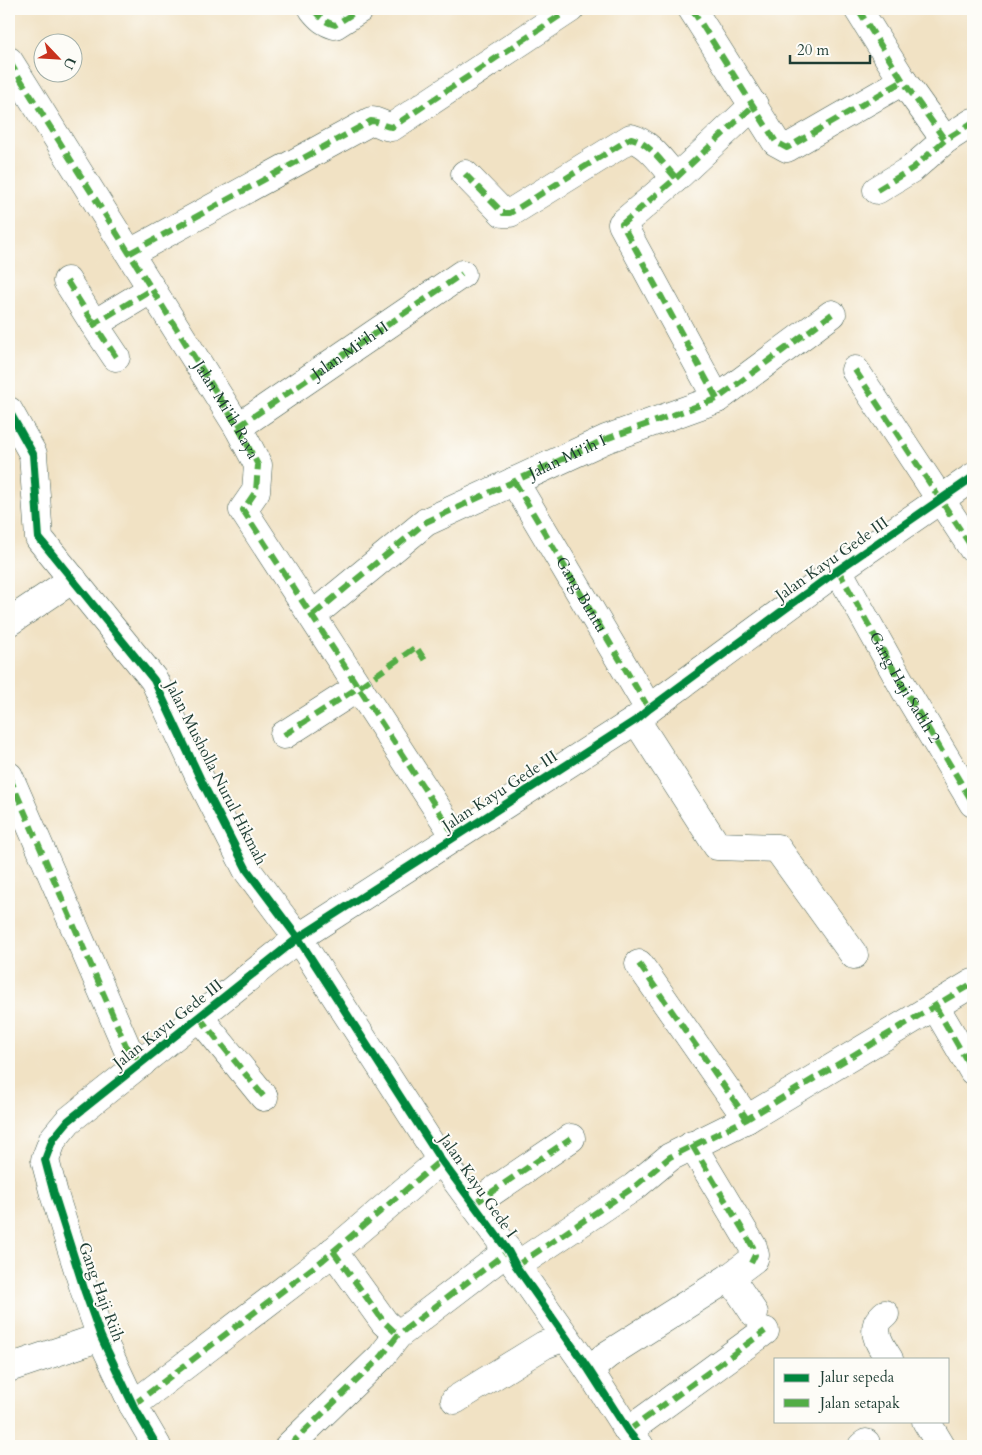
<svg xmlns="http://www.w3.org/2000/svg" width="982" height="1455" font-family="Cardo,serif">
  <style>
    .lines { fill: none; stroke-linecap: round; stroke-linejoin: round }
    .minor-casing { stroke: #3e564a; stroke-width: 29 }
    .minor { stroke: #fff; stroke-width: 28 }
    .quiet { stroke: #52ad45; stroke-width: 6; stroke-dasharray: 12 6; stroke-linecap: butt }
    .cycleway-casing { stroke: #fdfcf7; stroke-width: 11 }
    .cycleway { stroke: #00873e; stroke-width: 8 }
    .labels { text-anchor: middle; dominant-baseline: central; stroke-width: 4; stroke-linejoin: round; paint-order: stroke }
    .street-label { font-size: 16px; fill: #1f3d34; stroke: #fdfcf7 }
  </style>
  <rect width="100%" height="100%" fill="#fdfcf7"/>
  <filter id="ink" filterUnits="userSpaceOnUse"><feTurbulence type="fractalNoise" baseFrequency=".02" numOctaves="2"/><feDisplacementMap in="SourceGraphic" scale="10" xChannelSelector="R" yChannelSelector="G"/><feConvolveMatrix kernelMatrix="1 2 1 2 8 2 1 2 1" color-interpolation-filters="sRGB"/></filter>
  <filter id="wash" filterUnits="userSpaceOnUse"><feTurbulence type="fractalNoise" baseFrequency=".0096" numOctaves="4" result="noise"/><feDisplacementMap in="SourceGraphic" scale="20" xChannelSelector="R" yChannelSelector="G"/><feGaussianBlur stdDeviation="1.12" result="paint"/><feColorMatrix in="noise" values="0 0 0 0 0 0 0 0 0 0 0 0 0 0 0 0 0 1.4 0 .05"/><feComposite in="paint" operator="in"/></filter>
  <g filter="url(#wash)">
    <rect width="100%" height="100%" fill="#f1e2c4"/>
  </g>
  <g filter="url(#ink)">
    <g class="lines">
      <g class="minor-casing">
        <g id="minor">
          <path d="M 313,9 C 320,18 325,22 335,25 L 360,9"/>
          <polyline points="692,9 776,142 787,148 903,81"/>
          <polyline points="858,9 903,81 945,140"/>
          <path id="s1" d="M 9,61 L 238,427 L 258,465 L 256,491 L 243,510 L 455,836"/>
          <path d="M 465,174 L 503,213 L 510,213 L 631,138 C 650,143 663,164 676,178"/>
          <polyline points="877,190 913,168 945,140 973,122"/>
          <path d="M 130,253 L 371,121 C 379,121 384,127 392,127 L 570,9"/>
          <polyline points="67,281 94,324"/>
          <polyline points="116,357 94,324 152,289"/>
          <polyline points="855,370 973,549"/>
          <polyline points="717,399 622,224 676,178 754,105"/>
          <polyline points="9,411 33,454 39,538 154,680 200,778 247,870 298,938 441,1160 508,1251 516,1266 589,1370 628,1431 640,1446"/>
          <polyline points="238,427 462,274"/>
          <path id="s2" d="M 514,481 L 649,709"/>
          <path id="s3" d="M 838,570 L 905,690 L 973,803"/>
          <path id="s4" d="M 313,615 L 426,522 L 606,439 L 717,399 L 832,314"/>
          <polyline points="9,622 73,579"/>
          <polyline points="636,720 717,846 777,848 854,955"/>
          <polyline points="284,735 359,687"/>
          <polyline points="9,776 127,1048 142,1063"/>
          <polyline points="639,964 747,1119"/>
          <polyline points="935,1006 973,1071"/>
          <polyline points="199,1017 264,1097"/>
          <polyline points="692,1145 753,1247 755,1255 754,1259 730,1277"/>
          <polyline points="474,1204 571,1138"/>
          <polyline points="333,1251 384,1322 398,1335"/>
          <polyline points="516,1266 634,1187 670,1157 747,1119 973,983"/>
          <path d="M 885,1314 C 882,1317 878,1320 877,1324 C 873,1336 883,1349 889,1359"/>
          <polyline points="9,1368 101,1337"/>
          <polyline points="589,1370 607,1355 730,1277 754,1313"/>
          <polyline points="455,1400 544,1345 565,1337"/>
          <polyline points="133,1405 323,1260 441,1160"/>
          <polyline points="926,1421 941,1446"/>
          <polyline points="628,1431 765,1331"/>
          <polyline points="157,1446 133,1405 101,1337 85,1292 54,1194 45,1160 53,1139 68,1121 298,938 636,720 649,709 838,570 973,477"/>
          <polyline points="289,1446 381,1357 398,1335 508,1251"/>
          <polyline points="862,1446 866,1443"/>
        </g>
      </g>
      <use href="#minor" class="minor"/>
      <g class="quiet">
        <path d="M 313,9 C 320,18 325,22 335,25 L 360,9"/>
        <polyline points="692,9 776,142 787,148 903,81"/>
        <polyline points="858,9 903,81 945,140"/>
        <polyline points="9,61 238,427 258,465 256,491 243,510 455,836"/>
        <path d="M 465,174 L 503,213 L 510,213 L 631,138 C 650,143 663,164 676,178"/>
        <polyline points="877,190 913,168 945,140 973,122"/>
        <path d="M 130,253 L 371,121 C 379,121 384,127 392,127 L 570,9"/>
        <polyline points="67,281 94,324"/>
        <polyline points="116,357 94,324 152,289"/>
        <polyline points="855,370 973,549"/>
        <polyline points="717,399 622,224 676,178 754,105"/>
        <path id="s5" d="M 238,427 L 462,274"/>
        <polyline points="514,481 649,709"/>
        <polyline points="838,570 905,690 973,803"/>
        <polyline points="313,615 426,522 606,439 717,399 832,314"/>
        <polyline points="284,735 359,687 416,647 426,662"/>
        <polyline points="9,776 127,1048 142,1063"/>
        <polyline points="639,964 747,1119"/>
        <polyline points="935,1006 973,1071"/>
        <polyline points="199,1017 264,1097"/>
        <polyline points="692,1145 753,1247 755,1255 751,1263"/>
        <polyline points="474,1204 571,1138"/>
        <polyline points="333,1251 384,1322 398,1335"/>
        <polyline points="516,1266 634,1187 670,1157 747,1119 973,983"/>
        <polyline points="133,1405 323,1260 441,1160"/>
        <polyline points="628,1431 765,1331"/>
        <polyline points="289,1446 381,1357 398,1335 508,1251"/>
        <polyline points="862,1446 866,1443"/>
      </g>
      <g class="cycleway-casing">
        <g id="cycleway">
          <polyline points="9,411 33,454 39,538 154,680 200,778 247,870 298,938 441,1160 508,1251 516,1266 589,1370 628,1431 640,1446"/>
          <polyline points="157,1446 133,1405 101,1337 85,1292 54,1194 45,1160 53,1139 68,1121 298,938 636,720 649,709 838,570 973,477"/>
        </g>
      </g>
      <use href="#cycleway" class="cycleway"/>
    </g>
  </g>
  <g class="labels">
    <g class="street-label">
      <text stroke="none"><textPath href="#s5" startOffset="136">Jalan Mi'ih II</textPath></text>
      <text stroke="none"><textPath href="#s1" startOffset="411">Jalan Mi'ih Raya</textPath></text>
      <text stroke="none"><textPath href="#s4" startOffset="302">Jalan Mi'ih I</textPath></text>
      <text transform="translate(832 559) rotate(-35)">Jalan Kayu Gede III</text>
      <text stroke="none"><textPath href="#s2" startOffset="132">Gang Buntu</textPath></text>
      <text stroke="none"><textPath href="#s3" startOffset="135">Gang Haji Sadih 2</textPath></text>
      <text transform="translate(216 773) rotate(63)">Jalan Musholla Nurul Hikmah</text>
      <text transform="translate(500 791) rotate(-33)">Jalan Kayu Gede III</text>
      <text transform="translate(168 1024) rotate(-38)">Jalan Kayu Gede III</text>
      <text transform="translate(478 1186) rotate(55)">Jalan Kayu Gede I</text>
      <text transform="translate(101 1292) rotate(70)">Gang Haji Riih</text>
    </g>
  </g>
  <rect width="982" height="1455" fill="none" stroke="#fdfcf7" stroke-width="30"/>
  <rect x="774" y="1358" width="175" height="65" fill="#fdfcf7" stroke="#a4b0a9"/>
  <rect x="784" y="1374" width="25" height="8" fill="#00873e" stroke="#a4b0a9"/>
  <text x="820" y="1382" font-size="15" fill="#1f3d34">Jalur sepeda</text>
  <rect x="784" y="1399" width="25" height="8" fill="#52ad45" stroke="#a4b0a9"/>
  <text x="820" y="1408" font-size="15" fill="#1f3d34">Jalan setapak</text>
  <g transform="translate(58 58) rotate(115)"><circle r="24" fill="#fdfcf7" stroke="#a4b0a9"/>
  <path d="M0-4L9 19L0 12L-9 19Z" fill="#c8321e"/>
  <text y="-8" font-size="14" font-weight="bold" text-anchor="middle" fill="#1f3d34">U</text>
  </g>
  <path d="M790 55v8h80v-8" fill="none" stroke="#1f3d34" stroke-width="2.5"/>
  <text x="797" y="55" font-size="15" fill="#1f3d34" stroke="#fdfcf7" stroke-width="4" paint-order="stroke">20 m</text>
</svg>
